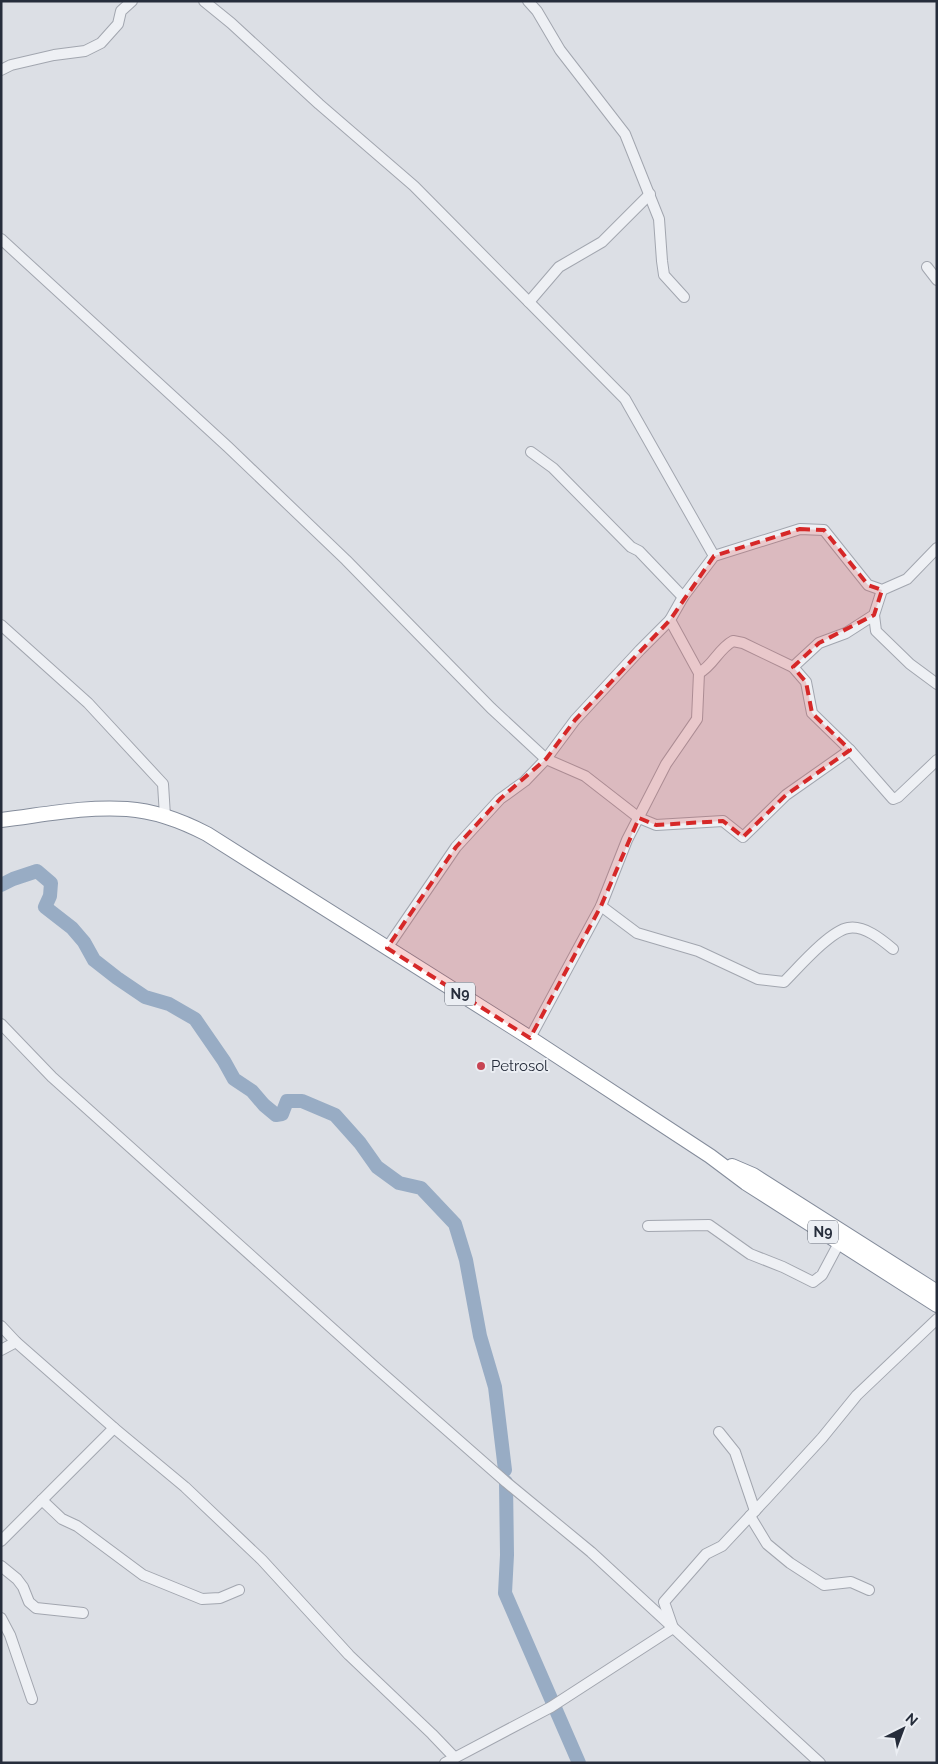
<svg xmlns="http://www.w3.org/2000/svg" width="938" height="1764" font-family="Raleway,sans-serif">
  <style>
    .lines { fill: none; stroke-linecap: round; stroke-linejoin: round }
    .river { stroke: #98acc4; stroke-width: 14 }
    .minor-casing { stroke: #a2a6af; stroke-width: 12 }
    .highway-casing { stroke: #848c9b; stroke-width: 16 }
    .minor { stroke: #eef0f4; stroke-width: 10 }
    .highway { stroke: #fff; stroke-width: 14 }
    .marked { fill: #d62828; fill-opacity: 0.2; stroke: #d62828; stroke-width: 4; stroke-dasharray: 10 6; stroke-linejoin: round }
    .poi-dot { fill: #c74453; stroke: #ebeef3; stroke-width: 2 }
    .labels { text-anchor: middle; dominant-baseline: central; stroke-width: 4; stroke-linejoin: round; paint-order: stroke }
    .shield { fill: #ebeef3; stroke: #616772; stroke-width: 1 }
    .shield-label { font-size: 14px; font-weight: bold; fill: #262d3b }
    .poi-label { font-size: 15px; fill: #262d3b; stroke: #ebeef3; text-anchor: start }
  </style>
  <rect width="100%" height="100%" fill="#dcdfe5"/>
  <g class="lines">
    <g class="river">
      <polyline points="1,885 13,879 37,871 51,883 50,896 45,907 72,928 84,942 94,960 117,978 145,997 169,1004 195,1019 224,1061 234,1079 252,1091 264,1105 276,1115 282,1114 287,1101 302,1101 335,1115 360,1143 377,1167 399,1183 421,1188 455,1224 466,1260 480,1336 495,1387 505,1470"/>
      <polyline points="506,1482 507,1555 505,1593 579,1763"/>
    </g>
    <g class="minor-casing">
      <g id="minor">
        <polyline points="204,1 231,23 319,104 414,186 625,399 714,556"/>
        <polyline points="528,1 537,11 560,50 625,134 659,219 662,261 664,275 684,297"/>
        <polyline points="1,70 11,65 54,55 85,51 101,43 118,24 121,11 132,1"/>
        <polyline points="1,239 228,447 346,560 491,708 546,759 585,776 639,818 656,825 723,821 743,837 786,795 850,750"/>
        <polyline points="927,267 937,280"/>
        <polyline points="529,302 559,267 602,242 650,194"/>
        <polyline points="531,452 553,468 631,547 639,551 683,597"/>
        <polyline points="874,615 876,631 910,664 937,684"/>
        <polyline points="1,625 88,703 163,784 165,816"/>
        <polyline points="793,667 819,643 846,633 874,615 882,590"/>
        <path d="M 699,673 C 713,666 718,649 733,641 L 743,643 L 793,667 L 806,682 L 812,713 L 850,750 L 893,799 L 898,797 L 937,760"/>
        <path d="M 601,906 L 637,933 L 698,951 L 758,979 L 784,982 C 798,968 830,931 848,928 C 864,925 881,939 893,949"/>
        <polyline points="387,948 456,847 500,799 525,781 546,759 575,720 640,650 670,620"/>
        <polyline points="1,1024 52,1077 374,1366 506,1482 591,1552 820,1763"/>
        <polyline points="530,1038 601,906 627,840 666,764 697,719 699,673 670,620 683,597 714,556 800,529 824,530 868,585 882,590 907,579 937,548"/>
        <polyline points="648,1226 709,1225 750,1254 783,1267 813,1282 822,1275 839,1243"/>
        <polyline points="1,1326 16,1342 114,1428 185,1487 262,1560 349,1655 432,1734 455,1758"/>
        <polyline points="1,1350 16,1342"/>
        <polyline points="719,1432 735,1452 755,1511"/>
        <polyline points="42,1500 62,1519 77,1526 143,1575 202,1599 220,1598 239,1590"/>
        <polyline points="750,1516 767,1544 790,1563 824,1585 851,1582 869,1590"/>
        <polyline points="1,1541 114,1428"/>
        <polyline points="1,1566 17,1579 23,1587 29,1602 36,1608 83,1613"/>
        <polyline points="1,1618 10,1635 32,1699"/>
        <polyline points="445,1763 551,1707 673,1628 664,1602 706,1554 722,1546 766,1499 822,1438 857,1395 937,1319"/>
      </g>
    </g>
    <g class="highway-casing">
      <g id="highway">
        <path d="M 1,820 C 43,815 85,806 127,809 C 156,811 182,821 207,834 L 530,1038 L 710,1156 L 746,1183 L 937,1305"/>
        <polyline points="732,1166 753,1175 937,1292"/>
      </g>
    </g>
    <use href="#minor" class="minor"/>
    <use href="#highway" class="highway"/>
  </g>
  <path class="marked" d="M 800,529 L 824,530 L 868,585 L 882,590 L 874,615 L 819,643 L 793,667 L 806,682 L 812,713 L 850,750 L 786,795 L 743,837 L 723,821 L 656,825 L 639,818 L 601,906 L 530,1038 L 387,948 L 456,847 L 500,799 L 546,759 L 575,720 L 670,620 L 714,556 Z"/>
  <circle class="poi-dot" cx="481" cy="1066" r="5"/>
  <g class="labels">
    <g class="shield">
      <rect x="445" y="982.5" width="30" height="23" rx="4"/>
      <rect x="808" y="1220.5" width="30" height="23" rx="4"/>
    </g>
    <g class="shield-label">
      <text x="460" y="994">N9</text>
      <text x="823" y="1232">N9</text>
    </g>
    <g class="poi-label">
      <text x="491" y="1066">Petrosol</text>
    </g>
  </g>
  <rect width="938" height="1764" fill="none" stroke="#262d3b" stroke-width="5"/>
  <g transform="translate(903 1729) rotate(42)" stroke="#ebeef3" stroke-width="4" paint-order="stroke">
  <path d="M0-4L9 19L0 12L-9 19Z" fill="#262d3b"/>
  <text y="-8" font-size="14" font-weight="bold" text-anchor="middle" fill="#262d3b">N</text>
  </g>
</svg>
